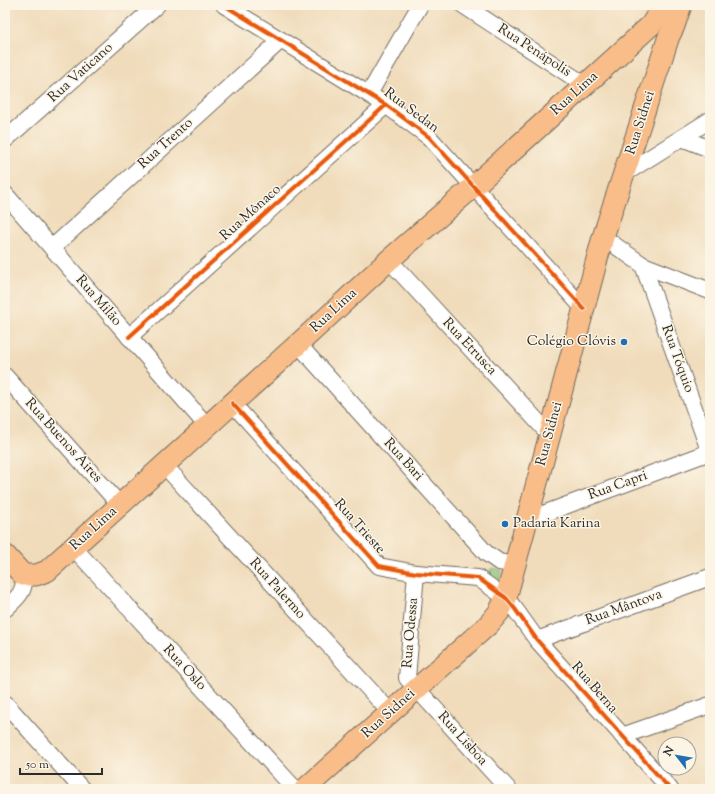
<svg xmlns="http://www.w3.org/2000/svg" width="715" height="794" font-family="'Sorts Mill Goudy',serif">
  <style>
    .green { fill: #8ec679; stroke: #5c7852 }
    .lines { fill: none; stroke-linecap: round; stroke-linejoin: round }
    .minor-casing { stroke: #70695d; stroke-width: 18 }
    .major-casing { stroke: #70695d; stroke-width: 23 }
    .minor { stroke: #fff; stroke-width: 16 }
    .major { stroke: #f8bd89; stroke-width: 21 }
    .cycleway-casing { stroke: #fcf5e5; stroke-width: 6 }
    .cycleway { stroke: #e8590c; stroke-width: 4 }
    .poi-dot { fill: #1f6fb2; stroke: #fcf5e5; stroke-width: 1.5 }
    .labels { text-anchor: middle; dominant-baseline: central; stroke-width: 3; stroke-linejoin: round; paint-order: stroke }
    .street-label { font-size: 14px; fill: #2b2b2b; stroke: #fcf5e5 }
    .poi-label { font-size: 14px; fill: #2b2b2b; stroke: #fcf5e5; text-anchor: end }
  </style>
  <rect width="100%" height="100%" fill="#fcf5e5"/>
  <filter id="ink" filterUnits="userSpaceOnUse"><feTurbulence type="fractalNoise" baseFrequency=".025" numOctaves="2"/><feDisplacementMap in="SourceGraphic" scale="8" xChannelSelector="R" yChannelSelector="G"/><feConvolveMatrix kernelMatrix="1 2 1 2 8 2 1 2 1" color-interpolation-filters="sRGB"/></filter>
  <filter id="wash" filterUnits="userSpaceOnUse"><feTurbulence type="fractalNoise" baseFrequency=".012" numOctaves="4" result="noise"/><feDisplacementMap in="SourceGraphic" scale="16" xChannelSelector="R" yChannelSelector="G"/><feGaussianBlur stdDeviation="0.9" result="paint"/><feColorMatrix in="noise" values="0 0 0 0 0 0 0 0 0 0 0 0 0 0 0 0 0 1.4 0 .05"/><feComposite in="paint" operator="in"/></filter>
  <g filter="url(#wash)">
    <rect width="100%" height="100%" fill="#f0dcbb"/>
    <polygon class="green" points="492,568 502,570 500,585 486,576"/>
  </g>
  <g filter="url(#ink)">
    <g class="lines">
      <g class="minor-casing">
        <g id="minor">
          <polyline points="224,5 386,105 429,137 584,309"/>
          <polyline points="463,5 585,85"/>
          <polyline points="369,94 420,5"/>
          <polyline points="682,138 710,149"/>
          <polyline points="5,140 157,5"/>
          <polyline points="624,174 710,120"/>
          <polyline points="5,194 207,426"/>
          <polyline points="603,237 643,265 710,291"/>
          <polyline points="52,248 281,40"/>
          <polyline points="389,260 550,435"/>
          <polyline points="643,265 710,453"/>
          <polyline points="129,337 386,105"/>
          <polyline points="298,344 486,553 499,562 514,565"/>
          <polyline points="5,376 120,505"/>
          <polyline points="232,403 379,566 416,573 478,578 506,598 515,609 537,640 670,789"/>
          <polyline points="164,465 390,712"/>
          <polyline points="527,520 710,452"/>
          <polyline points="73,547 295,789"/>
          <polyline points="416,573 407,678 508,789"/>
          <path d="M 5,609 C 16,599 27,591 23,575"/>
          <polyline points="537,640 710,577"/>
          <polyline points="5,703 82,789"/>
          <polyline points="622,736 710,705"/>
        </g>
      </g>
      <g class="major-casing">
        <g id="major">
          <polyline points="5,555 23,575 36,575 47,571 307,336 389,260 474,186 651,25 656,17 668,5"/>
          <polyline points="305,789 489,624 499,612 506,598 603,237 669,36 674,26 681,5"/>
        </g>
      </g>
      <use href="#minor" class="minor"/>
      <use href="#major" class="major"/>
      <g class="cycleway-casing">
        <g id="cycleway">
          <polyline points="224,5 386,105 429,137 584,309"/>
          <polyline points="129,337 386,105"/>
          <polyline points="232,403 379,566 416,573 478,578 506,598 515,609 537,640 670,789"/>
        </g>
      </g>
      <use href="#cycleway" class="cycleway"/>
    </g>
  </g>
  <g class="poi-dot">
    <circle cx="624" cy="342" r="4"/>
    <circle cx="505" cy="524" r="4"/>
  </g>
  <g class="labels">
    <g class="street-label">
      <text transform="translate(534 51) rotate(33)">Rua Penápolis</text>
      <text transform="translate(81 73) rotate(-42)">Rua Vaticano</text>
      <text transform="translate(575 94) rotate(-42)">Rua Lima</text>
      <text transform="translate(411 111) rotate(37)">Rua Sedan</text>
      <text transform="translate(641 123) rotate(-72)">Rua Sidnei</text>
      <text transform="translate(166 144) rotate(-42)">Rua Trento</text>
      <text transform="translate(251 213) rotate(-42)">Rua Mônaco</text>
      <text transform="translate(98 301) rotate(49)">Rua Milão</text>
      <text transform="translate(334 311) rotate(-43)">Rua Lima</text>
      <text transform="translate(469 347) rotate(47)">Rua Etrusca</text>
      <text transform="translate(677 359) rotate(70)">Rua Tóquio</text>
      <text transform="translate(550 434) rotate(-75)">Rua Sidnei</text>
      <text transform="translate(63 441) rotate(48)">Rua Buenos Aires</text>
      <text transform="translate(403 460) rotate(48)">Rua Bari</text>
      <text transform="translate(618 486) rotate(-20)">Rua Capri</text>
      <text transform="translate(359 527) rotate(48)">Rua Trieste</text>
      <text transform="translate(94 529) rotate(-42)">Rua Lima</text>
      <text transform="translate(277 589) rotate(48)">Rua Palermo</text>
      <text transform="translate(624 608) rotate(-20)">Rua Mântova</text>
      <text transform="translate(411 633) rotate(-85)">Rua Odessa</text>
      <text transform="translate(184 668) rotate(47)">Rua Oslo</text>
      <text transform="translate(594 688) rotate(49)">Rua Berna</text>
      <text transform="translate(389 714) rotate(-42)">Rua Sidnei</text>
      <text transform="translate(462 739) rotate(48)">Rua Lisboa</text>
    </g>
    <g class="poi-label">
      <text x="616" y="342">Colégio Clóvis</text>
      <text x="513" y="524" text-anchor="start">Padaria Karina</text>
    </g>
  </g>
  <rect width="715" height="794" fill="none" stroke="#fcf5e5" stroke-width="20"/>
  <g transform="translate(677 756) rotate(301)"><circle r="19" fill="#fcf5e5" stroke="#a8a49b"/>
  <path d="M0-3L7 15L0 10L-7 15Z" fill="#1f6fb2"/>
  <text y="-6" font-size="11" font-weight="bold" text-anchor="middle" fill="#2b2b2b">N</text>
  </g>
  <path d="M20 768v6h82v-6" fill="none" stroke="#2b2b2b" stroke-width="2"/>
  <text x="26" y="768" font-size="12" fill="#2b2b2b" stroke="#fcf5e5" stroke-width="3" paint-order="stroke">50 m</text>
</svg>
